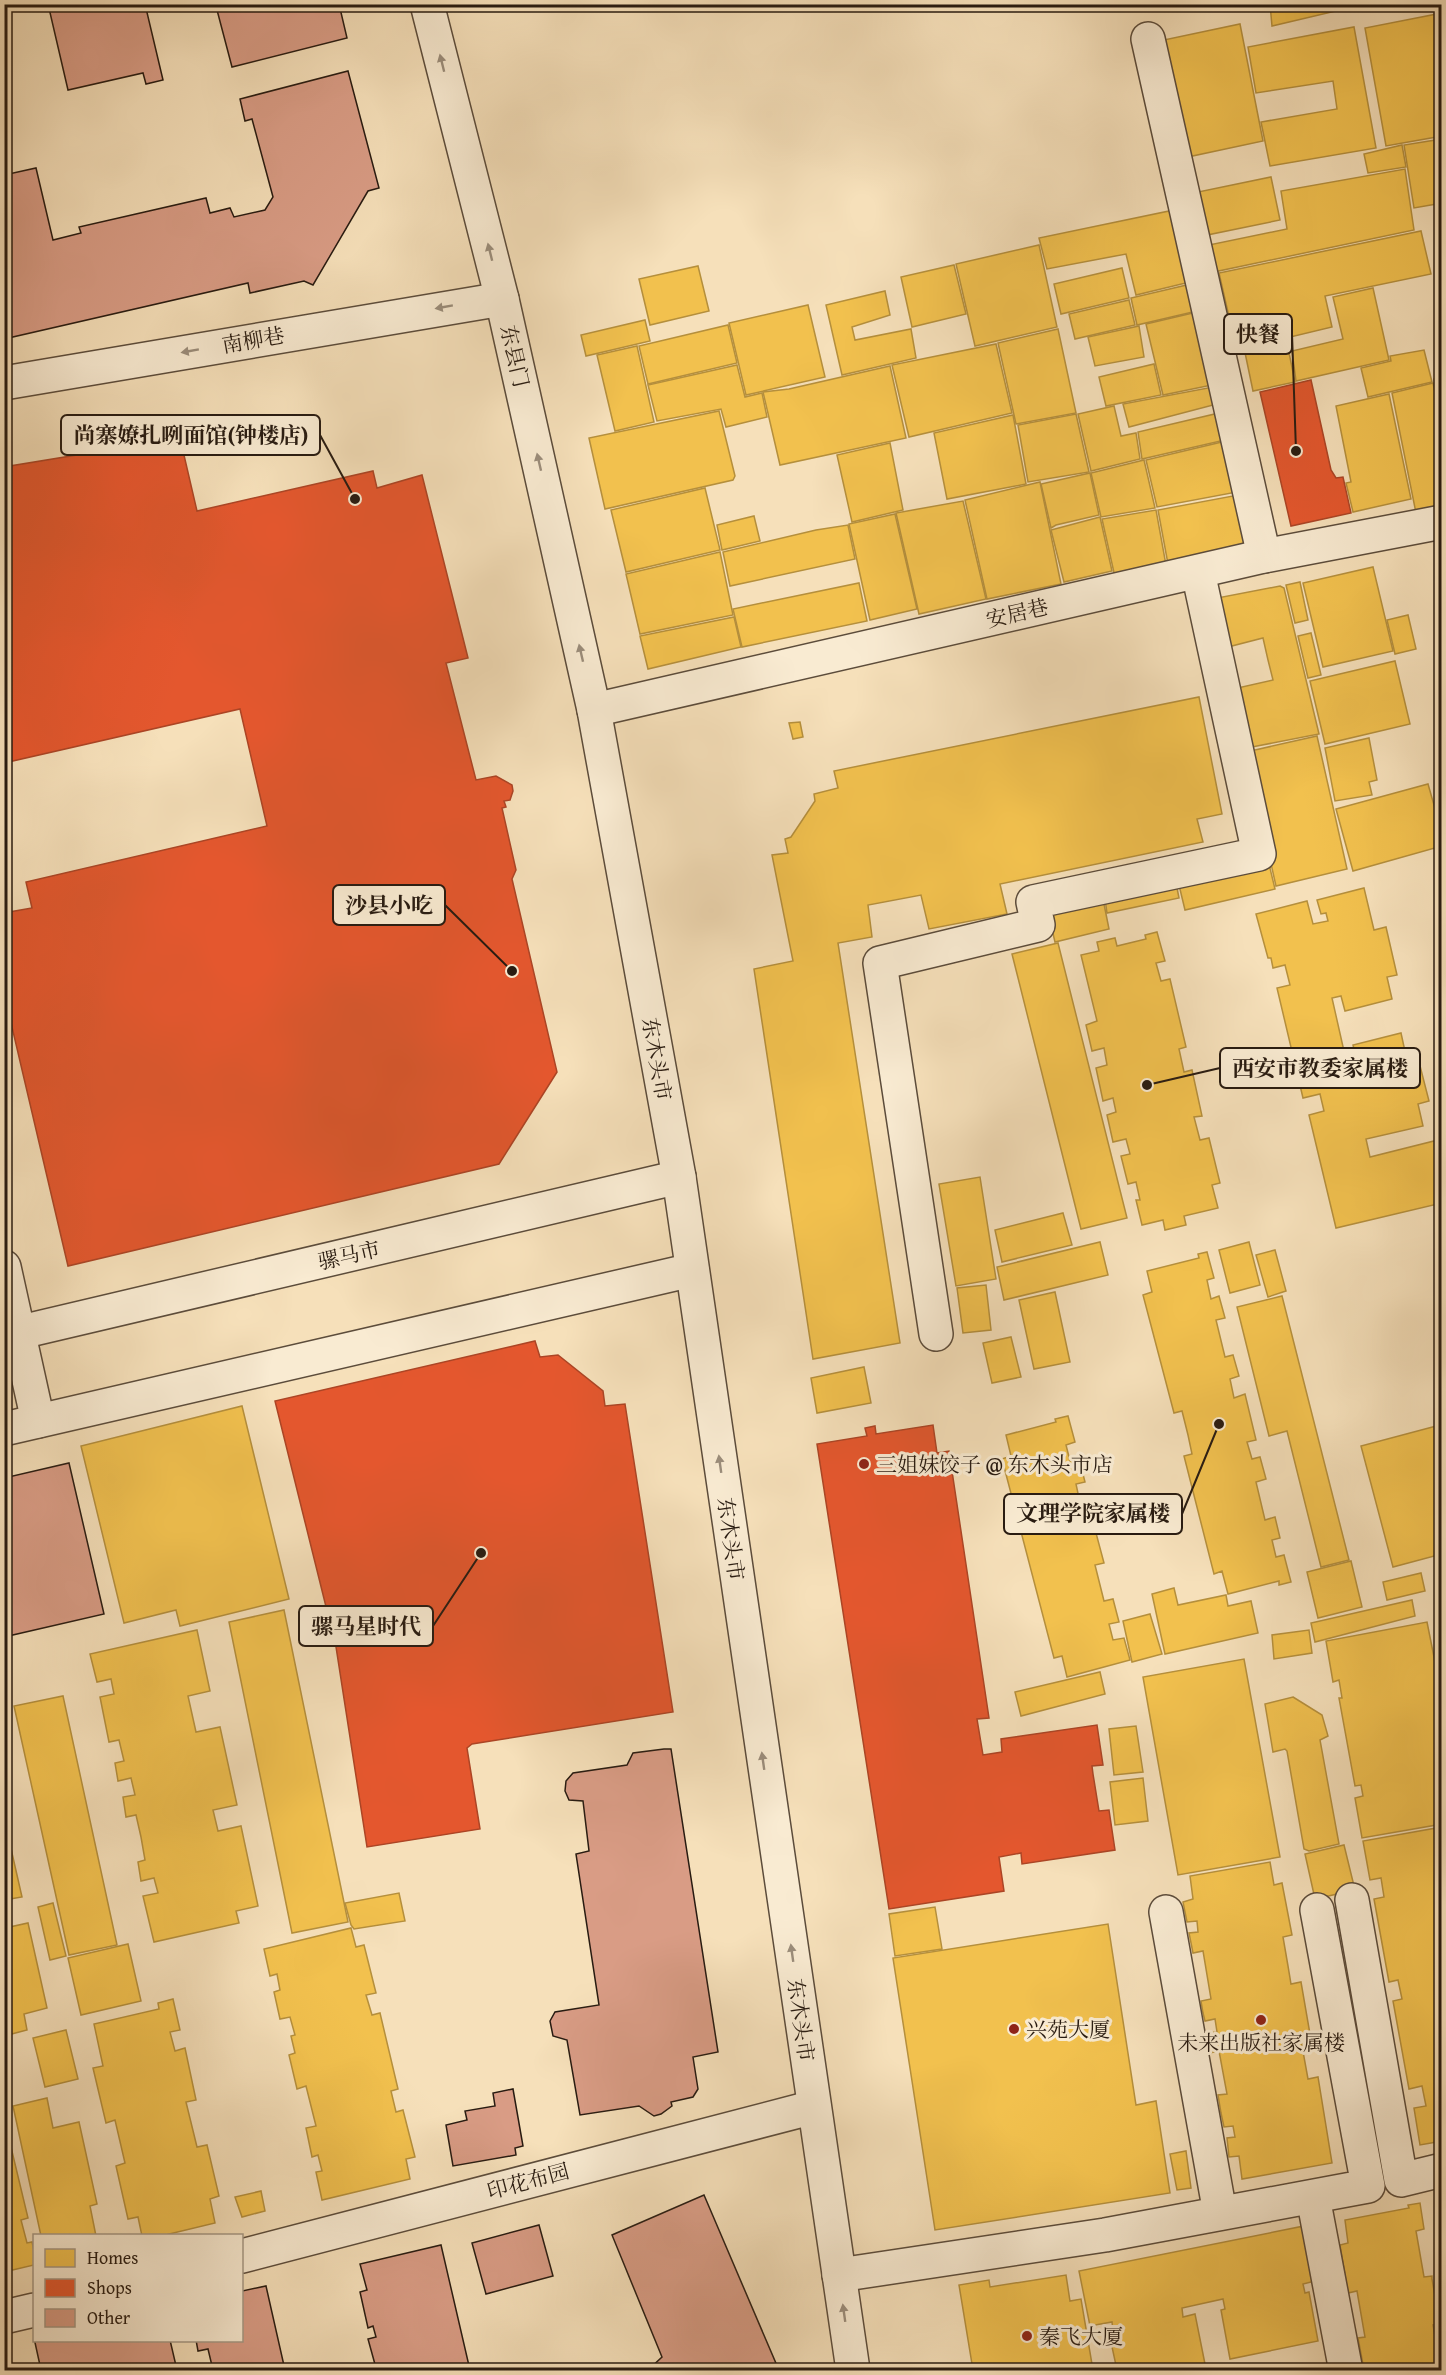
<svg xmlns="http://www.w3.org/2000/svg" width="1446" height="2375" font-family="'Gentium Book Plus','Noto Serif SC',serif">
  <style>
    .homes { fill: #f2c14e; stroke: #b58f3c; stroke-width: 1.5 }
    .shops { fill: #e4572e; stroke: #ac4525; stroke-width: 1.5 }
    .building { fill: #d99c85; stroke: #281b11; stroke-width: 1.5 }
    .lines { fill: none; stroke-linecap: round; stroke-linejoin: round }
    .minor-casing { stroke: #5c4c3b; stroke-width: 36 }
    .minor { stroke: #f9ebd2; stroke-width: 33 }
    .oneway { fill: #9b8d7b }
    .poi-dot { fill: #8f2418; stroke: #f9ebd2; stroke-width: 2 }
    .labels { text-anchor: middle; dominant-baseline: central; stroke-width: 6; stroke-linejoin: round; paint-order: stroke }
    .street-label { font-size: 21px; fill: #281b11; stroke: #f9ebd2 }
    .poi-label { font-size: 21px; fill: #281b11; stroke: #f9ebd2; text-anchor: start }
    .leader { fill: none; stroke: #281b11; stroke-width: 2 }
    .callout-dot { fill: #281b11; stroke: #f9ebd2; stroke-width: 2 }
    .callout { fill: #f9ebd2; stroke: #281b11; stroke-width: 2 }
    .callout-label { font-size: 22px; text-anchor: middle; font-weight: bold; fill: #281b11 }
  </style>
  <rect width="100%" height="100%" fill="#f6e0ba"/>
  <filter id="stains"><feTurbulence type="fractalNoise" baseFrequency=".00333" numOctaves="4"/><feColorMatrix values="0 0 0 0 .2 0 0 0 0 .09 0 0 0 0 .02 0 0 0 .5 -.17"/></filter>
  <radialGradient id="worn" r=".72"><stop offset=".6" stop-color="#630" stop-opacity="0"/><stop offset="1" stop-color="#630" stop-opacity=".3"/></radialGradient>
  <g class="homes">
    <polygon points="1270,4 1335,4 1336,11 1272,26"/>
    <polygon points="1442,13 1442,136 1386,146 1365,28"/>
    <polygon points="1240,24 1263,141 1183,158 1159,41"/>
    <polygon points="1354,27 1376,148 1270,166 1261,122 1337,109 1333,81 1256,93 1248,47"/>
    <polygon points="1442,139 1442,203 1414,208 1404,145"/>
    <polygon points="1402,145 1406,167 1368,173 1364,154"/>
    <polygon points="1405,169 1414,230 1209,273 1204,246 1287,229 1281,191"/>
    <polygon points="1271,177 1280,220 1207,235 1198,192"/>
    <polygon points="1174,210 1190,282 1136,295 1126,254 1047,269 1039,238"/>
    <polygon points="1442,222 1442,261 1435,223"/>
    <polygon points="1421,231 1431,274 1325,296 1332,327 1286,338 1295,382 1253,391 1238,319 1230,321 1219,273"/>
    <polygon points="1039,245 1057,327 975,346 956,264"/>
    <polygon points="954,265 966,314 912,327 901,277"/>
    <polygon points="698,266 709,311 650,325 639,279"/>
    <polygon points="1122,268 1129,298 1061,314 1054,284"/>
    <polygon points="1191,284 1197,311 1137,325 1131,298"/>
    <polygon points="1373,288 1389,360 1296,381 1292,351 1343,339 1333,297"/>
    <polygon points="885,291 890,315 852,327 855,340 911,329 916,358 842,375 826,305"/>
    <polygon points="1129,300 1135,325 1075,339 1069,314"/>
    <polygon points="808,305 825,377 746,395 729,323"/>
    <polygon points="1197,312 1212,385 1163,395 1146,324"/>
    <polygon points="645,320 650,341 586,356 581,335"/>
    <polygon points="728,325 737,363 648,384 639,346"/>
    <polygon points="1139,326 1144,357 1095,366 1088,337"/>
    <polygon points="1058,329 1076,413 1016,424 998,343"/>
    <polygon points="996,344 1012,413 909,437 892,365"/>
    <polygon points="637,346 654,422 615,431 597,355"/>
    <polygon points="1424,350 1432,382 1368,397 1361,368 1391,361 1390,356"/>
    <polygon points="1154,364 1161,395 1106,406 1099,377"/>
    <polygon points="737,365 745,397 762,393 767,417 726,427 721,409 657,421 648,385"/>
    <polygon points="890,366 906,438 780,465 763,392 789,389"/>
    <polygon points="1442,377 1442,419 1434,379"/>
    <polygon points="1433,383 1442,424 1442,507 1416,513 1392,393"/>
    <polygon points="1213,387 1217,404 1129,427 1123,404"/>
    <polygon points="1389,394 1411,499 1353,512 1346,483 1351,482 1336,406"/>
    <polygon points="1114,406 1121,436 1136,433 1140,459 1091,471 1078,414"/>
    <polygon points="719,411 735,476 733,480 605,509 589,438"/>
    <polygon points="1219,413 1225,440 1142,459 1138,432"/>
    <polygon points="1076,414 1089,472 1028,482 1018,425"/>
    <polygon points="1013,415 1026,484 947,499 934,433"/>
    <polygon points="1226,441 1237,492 1157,507 1146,460"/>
    <polygon points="890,443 903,510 852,522 837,455"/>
    <polygon points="1144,460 1155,508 1101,517 1091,473"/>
    <polygon points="1090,473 1099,515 1056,525 1051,528 1041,484"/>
    <polygon points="1040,482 1061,584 987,599 965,500"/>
    <polygon points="705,488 720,550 626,572 611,510"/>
    <polygon points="1238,495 1250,547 1168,564 1158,510"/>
    <polygon points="963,501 986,599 919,614 896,513"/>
    <polygon points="1156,510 1166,565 1115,577 1102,519"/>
    <polygon points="895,514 917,609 870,620 849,524"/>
    <polygon points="754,516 760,541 722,550 717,525"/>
    <polygon points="1100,517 1112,571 1064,582 1051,530"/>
    <polygon points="848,525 855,559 730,586 723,552 816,530"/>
    <polygon points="720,552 733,615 640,634 626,574"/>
    <polygon points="1373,567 1393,651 1323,667 1303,583"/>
    <polygon points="1300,582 1308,620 1295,623 1286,585"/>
    <polygon points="859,583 867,621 742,647 733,609"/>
    <polygon points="1280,586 1284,588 1319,734 1247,748 1233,689 1273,680 1268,660 1263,638 1224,648 1212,599"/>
    <polygon points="1408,615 1416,649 1395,654 1387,620"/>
    <polygon points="734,617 741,647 648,669 640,636"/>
    <polygon points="1311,633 1321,675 1308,678 1298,636"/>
    <polygon points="1395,661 1410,724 1325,744 1310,681"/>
    <polygon points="1199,697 1222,814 1197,819 1203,842 1000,884 1007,914 929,929 921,895 868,905 872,937 838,943 900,1343 813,1359 754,969 793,961 772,855 788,853 785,839 791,837 815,801 814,794 838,788 834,771"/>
    <polygon points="800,722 803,737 793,739 789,723"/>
    <polygon points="1317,736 1347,869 1276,886 1246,752"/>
    <polygon points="1369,738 1377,780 1369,782 1372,795 1335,801 1325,748"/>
    <polygon points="1428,784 1442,833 1442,846 1353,871 1336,809"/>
    <polygon points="1269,864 1275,889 1185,910 1179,885"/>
    <polygon points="1176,883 1179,898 1107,913 1105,899"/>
    <polygon points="1364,888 1374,930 1386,927 1397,975 1387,977 1392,999 1345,1011 1341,996 1332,998 1346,1060 1356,1058 1353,1045 1401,1033 1406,1056 1417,1054 1429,1101 1418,1104 1423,1126 1366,1139 1370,1157 1438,1140 1442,1154 1442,1203 1336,1228 1309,1115 1324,1111 1320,1094 1303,1098 1277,988 1290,985 1285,965 1273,968 1271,958 1268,958 1256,914 1307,901 1313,924 1328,921 1326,913 1321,914 1317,900"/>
    <polygon points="1103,899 1109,929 1055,942 1048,912"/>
    <polygon points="1157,932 1165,961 1156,963 1161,981 1170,979 1186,1047 1179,1049 1184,1072 1192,1070 1202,1116 1194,1117 1200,1140 1209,1138 1220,1183 1212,1185 1218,1208 1184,1216 1186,1225 1165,1230 1163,1220 1142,1225 1136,1200 1140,1200 1136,1182 1128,1184 1121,1156 1130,1154 1126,1139 1113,1142 1107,1115 1116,1112 1113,1098 1103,1101 1096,1068 1107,1065 1104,1048 1092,1051 1086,1025 1097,1021 1081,955 1099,951 1097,942 1115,938 1117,946 1146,939 1145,935"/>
    <polygon points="1058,943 1127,1218 1081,1229 1012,954"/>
    <polygon points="980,1177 996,1279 956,1286 939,1184"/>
    <polygon points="1063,1213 1072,1245 1002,1262 995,1230"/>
    <polygon points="1100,1242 1108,1275 1004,1300 997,1267"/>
    <polygon points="1249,1242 1260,1285 1230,1293 1219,1250"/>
    <polygon points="1275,1250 1286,1291 1268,1297 1256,1255"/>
    <polygon points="1207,1252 1214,1278 1207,1280 1211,1299 1219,1296 1225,1318 1216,1320 1225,1357 1233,1355 1239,1376 1230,1379 1234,1398 1245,1394 1256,1440 1247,1442 1252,1459 1260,1457 1266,1479 1256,1482 1265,1520 1275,1517 1280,1538 1272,1540 1276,1557 1284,1555 1291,1582 1279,1585 1279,1581 1228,1594 1222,1571 1214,1574 1184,1456 1192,1454 1188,1435 1182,1411 1174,1413 1143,1295 1152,1292 1147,1271 1199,1258 1198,1254"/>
    <polygon points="986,1285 991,1330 963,1333 957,1288"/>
    <polygon points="1055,1292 1070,1362 1034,1369 1019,1300"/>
    <polygon points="1282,1296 1349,1560 1321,1567 1287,1431 1269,1436 1237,1307"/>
    <polygon points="1011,1337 1021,1377 992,1383 983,1343"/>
    <polygon points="864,1367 871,1403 817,1413 811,1378"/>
    <polygon points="242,1406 289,1599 180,1626 176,1610 124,1623 81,1446"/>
    <polygon points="1068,1416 1075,1442 1066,1445 1070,1461 1079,1459 1085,1482 1076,1484 1080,1503 1085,1520 1092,1518 1104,1563 1095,1565 1104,1601 1113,1599 1119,1622 1109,1624 1113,1640 1124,1638 1130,1660 1067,1677 1062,1656 1054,1658 1002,1459 1011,1456 1006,1435 1056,1422 1055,1419"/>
    <polygon points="1440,1425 1442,1554 1393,1567 1361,1446"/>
    <polygon points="1351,1561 1362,1607 1318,1618 1307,1572"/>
    <polygon points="1421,1573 1425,1591 1387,1600 1383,1582"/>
    <polygon points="1174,1588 1178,1605 1226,1595 1228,1606 1251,1601 1258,1633 1165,1654 1152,1594"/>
    <polygon points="1412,1600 1415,1616 1315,1642 1311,1623"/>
    <polygon points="284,1610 348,1922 292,1933 229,1622"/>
    <polygon points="1150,1614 1162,1654 1132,1662 1123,1621"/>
    <polygon points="1427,1622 1442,1697 1442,1824 1362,1838 1355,1798 1363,1796 1361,1785 1355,1786 1339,1698 1342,1698 1339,1680 1333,1682 1326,1641"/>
    <polygon points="197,1630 210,1691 188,1696 196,1732 220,1727 237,1805 213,1810 218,1831 241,1826 258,1906 236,1911 239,1923 154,1942 143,1896 158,1893 154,1878 141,1881 138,1862 145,1860 141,1837 136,1815 126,1817 123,1797 135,1795 131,1778 118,1781 115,1763 124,1761 119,1740 109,1742 100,1697 114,1694 111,1679 97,1682 90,1654"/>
    <polygon points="1309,1630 1312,1653 1274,1659 1272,1635"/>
    <polygon points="1244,1659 1280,1857 1178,1875 1143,1677"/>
    <polygon points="1100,1672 1105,1694 1021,1716 1015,1692"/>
    <polygon points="63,1696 117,1945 69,1955 14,1706"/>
    <polygon points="1293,1697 1322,1715 1328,1736 1320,1740 1339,1844 1309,1851 1304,1849 1287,1751 1285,1749 1273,1752 1265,1704"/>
    <polygon points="1136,1726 1143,1772 1114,1775 1109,1729"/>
    <polygon points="1143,1778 1148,1821 1115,1825 1110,1782"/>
    <polygon points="4,1818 22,1897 4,1900"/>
    <polygon points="1442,1827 1442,2141 1420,2145 1414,2108 1426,2106 1422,2086 1409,2089 1393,2001 1402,1999 1398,1980 1389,1982 1374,1899 1384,1897 1381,1878 1370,1880 1363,1841"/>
    <polygon points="1344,1845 1355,1890 1315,1899 1305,1854"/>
    <polygon points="1270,1862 1274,1885 1282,1883 1292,1935 1283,1937 1288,1966 1291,1984 1301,1982 1310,2034 1300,2035 1308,2079 1318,2077 1332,2163 1242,2179 1239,2156 1229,2157 1227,2138 1235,2137 1233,2126 1224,2127 1221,2113 1218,2095 1227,2094 1219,2051 1209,2053 1206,2033 1217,2032 1215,2019 1205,2021 1203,2013 1201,2001 1211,1999 1203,1951 1193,1953 1189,1933 1198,1932 1197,1921 1187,1922 1183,1902 1193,1899 1190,1876"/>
    <polygon points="399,1893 405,1921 354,1929 351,1925 345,1903"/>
    <polygon points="53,1903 66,1956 50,1960 38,1907"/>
    <polygon points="935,1907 942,1949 895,1956 889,1914"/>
    <polygon points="28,1923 47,2008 24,2014 27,2030 4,2036 4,1924 5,1928"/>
    <polygon points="1108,1924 1136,2105 1156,2101 1170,2193 935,2230 893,1958"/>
    <polygon points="351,1928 356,1947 364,1945 376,1993 366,1995 372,2015 380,2013 398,2089 391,2091 396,2112 403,2110 415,2157 406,2159 410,2179 322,2200 316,2172 322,2171 318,2155 312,2157 306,2128 316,2126 306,2086 297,2089 289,2055 295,2053 291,2036 295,2035 290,2017 280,2019 274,1992 280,1990 277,1974 270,1976 264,1949"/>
    <polygon points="128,1944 141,2001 81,2015 68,1958"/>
    <polygon points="173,1999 180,2030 170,2032 175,2051 185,2048 196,2100 186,2102 197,2147 207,2145 219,2196 210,2199 215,2223 161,2236 142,2236 138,2217 128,2219 116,2166 125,2163 115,2120 106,2123 93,2068 103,2066 94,2024 159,2009 158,2003"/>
    <polygon points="66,2030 78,2079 45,2087 33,2038"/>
    <polygon points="47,2098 53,2128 79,2122 97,2204 90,2206 96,2236 41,2236 13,2106"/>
    <polygon points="4,2118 28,2218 21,2220 27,2243 32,2242 34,2251 34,2265 4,2272"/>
    <polygon points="1186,2151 1191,2188 1177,2190 1170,2154"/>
    <polygon points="261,2191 265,2211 242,2217 235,2197"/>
    <polygon points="1420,2203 1424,2229 1416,2231 1424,2277 1432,2276 1432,2279 1440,2324 1433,2325 1441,2370 1364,2370 1358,2338 1365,2337 1357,2291 1348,2293 1340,2245 1348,2243 1345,2220 1409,2208 1408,2205"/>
    <polygon points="1304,2226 1315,2281 1303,2284 1305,2293 1309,2292 1318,2341 1230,2359 1221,2310 1225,2309 1223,2299 1182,2308 1183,2317 1195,2314 1205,2364 1171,2370 1117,2370 1109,2333 1113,2331 1112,2322 1090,2326 1079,2271"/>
    <polygon points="1066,2275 1070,2301 1081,2299 1093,2370 973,2370 959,2285 989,2280 990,2287"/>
  </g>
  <g class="shops">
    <polygon points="1311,380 1331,470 1336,478 1343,477 1351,513 1291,526 1260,392"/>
    <polygon points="180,438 197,511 373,471 377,488 422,475 468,658 446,663 476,780 496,776 512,785 513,791 510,800 504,801 506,807 502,808 516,870 512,879 557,1072 499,1164 68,1266 4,993 4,913 32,908 26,882 267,826 240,709 4,763 4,467"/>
    <polygon points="535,1341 540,1357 558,1355 603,1391 605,1406 625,1404 673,1712 472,1744 467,1748 480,1829 367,1847 336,1647 275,1401"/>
    <polygon points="933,1425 937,1453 949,1451 989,1718 977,1719 983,1755 1002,1752 1001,1739 1097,1725 1103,1765 1092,1766 1093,1774 1099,1811 1109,1810 1115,1850 1022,1864 1021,1853 999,1857 1004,1891 889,1909 817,1444 867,1436 865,1428 875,1426 876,1434"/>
  </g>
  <g class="building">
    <polygon points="48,4 145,4 163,80 146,84 143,73 68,90"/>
    <polygon points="227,4 339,4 347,38 232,67 217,10 228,7"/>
    <polygon points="348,71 379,188 368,191 313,285 304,281 250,293 248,283 4,339 4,175 36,168 53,240 81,233 79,227 206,198 210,213 230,208 234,217 265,210 273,197 252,119 245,121 240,99"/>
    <polygon points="69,1463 104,1614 4,1637 4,1478"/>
    <polygon points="664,1749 671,1749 718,2052 693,2057 698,2089 693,2097 671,2102 672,2106 661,2114 654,2116 639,2106 580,2115 567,2040 553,2036 550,2021 555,2012 599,2005 576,1854 589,1851 583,1801 569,1800 565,1791 566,1781 573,1773 627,1765 633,1753"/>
    <polygon points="513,2089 523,2146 515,2148 516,2155 453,2166 446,2125 467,2120 465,2111 495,2106 493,2093"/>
    <polygon points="704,2195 778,2368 778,2370 648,2370 662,2357 612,2235"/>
    <polygon points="539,2225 553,2276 486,2294 472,2243"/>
    <polygon points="441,2245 470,2370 384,2370 383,2366 376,2368 368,2339 376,2337 373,2326 368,2328 360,2292 367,2290 360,2264"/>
    <polygon points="266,2286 285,2370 213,2370 208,2349 198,2351 196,2340 242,2340 242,2291"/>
    <polygon points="34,2338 170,2340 177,2370 41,2370"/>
  </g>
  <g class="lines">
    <g class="minor-casing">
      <g id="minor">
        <polyline points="427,4 502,299 594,710 679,1177 853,2370"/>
        <polyline points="1148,39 1264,556"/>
        <polyline points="4,383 502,299"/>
        <polyline points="594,710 1264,556 1442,522"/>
        <polyline points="4,1267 38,1421"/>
        <polyline points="936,1334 880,963 1038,925 1033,902 1259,854 1198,572"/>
        <polyline points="4,1336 679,1177"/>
        <polyline points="4,1429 692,1270"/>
        <polyline points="1352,1900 1401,2180 1442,2170"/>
        <polyline points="1166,1912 1220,2213"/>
        <polyline points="1313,2197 1345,2366"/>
        <polyline points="242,2256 814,2107"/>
        <polyline points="839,2275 1105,2235 1368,2186 1317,1910"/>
        <polyline points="4,2317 34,2310"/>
      </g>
    </g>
    <use href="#minor" class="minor"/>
  </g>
  <defs><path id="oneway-solid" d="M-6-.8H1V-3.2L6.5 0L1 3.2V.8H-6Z" transform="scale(1.5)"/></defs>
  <g class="oneway">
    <use href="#oneway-solid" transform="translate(442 63) rotate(-104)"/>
    <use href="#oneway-solid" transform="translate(490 252) rotate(-104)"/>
    <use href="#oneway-solid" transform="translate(444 307) rotate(170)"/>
    <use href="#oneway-solid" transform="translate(190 351) rotate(170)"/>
    <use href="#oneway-solid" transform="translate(539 462) rotate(-103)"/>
    <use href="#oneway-solid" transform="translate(581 653) rotate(-103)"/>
    <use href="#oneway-solid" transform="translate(720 1464) rotate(-98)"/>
    <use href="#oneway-solid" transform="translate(763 1761) rotate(-98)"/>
    <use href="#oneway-solid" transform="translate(792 1953) rotate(-98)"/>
    <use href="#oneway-solid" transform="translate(844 2313) rotate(-98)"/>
  </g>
  <g class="poi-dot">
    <circle cx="864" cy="1464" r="6"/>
    <circle cx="1261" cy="2020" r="6"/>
    <circle cx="1014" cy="2029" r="6"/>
    <circle cx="1027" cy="2336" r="6"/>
  </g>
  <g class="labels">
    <g class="street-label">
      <text transform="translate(253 340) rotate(-10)">南柳巷</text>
      <text transform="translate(515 356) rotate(77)">东县门</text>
      <text transform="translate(1017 613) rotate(-13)">安居巷</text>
      <text transform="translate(657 1059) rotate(80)">东木头市</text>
      <text transform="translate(349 1255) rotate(-13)">骡马市</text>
      <text transform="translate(731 1539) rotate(82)">东木头市</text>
      <text transform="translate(801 2020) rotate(82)">东木头市</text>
      <text transform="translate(528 2181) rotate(-15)">印花布园</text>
    </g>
    <g class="poi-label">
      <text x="876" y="1464">三姐妹饺子 @ 东木头市店</text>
      <text x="1026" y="2029">兴苑大厦</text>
      <text x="1261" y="2042" text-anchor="middle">未来出版社家属楼</text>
      <text x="1039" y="2336">秦飞大厦</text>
    </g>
  </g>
  <path class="leader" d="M1296 451L1292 334M355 499L320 435M512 971L445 905M1147 1085L1220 1068M1219 1424L1182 1514M481 1553L433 1626"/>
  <g class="callout-dot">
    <circle cx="1296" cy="451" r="6"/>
    <circle cx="355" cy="499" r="6"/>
    <circle cx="512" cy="971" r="6"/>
    <circle cx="1147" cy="1085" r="6"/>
    <circle cx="1219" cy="1424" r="6"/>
    <circle cx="481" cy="1553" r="6"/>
  </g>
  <g class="callout">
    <rect x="1224" y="314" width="68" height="40" rx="6"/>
    <rect x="61" y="415" width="259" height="40" rx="6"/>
    <rect x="333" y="885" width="112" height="40" rx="6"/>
    <rect x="1220" y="1048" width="200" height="40" rx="6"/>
    <rect x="1004" y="1494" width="178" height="40" rx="6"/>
    <rect x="299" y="1606" width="134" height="40" rx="6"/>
  </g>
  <g class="callout-label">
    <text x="1258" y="342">快餐</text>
    <text x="191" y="443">尚寨嫽扎咧面馆(钟楼店)</text>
    <text x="389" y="913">沙县小吃</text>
    <text x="1320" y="1076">西安市教委家属楼</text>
    <text x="1093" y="1521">文理学院家属楼</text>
    <text x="366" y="1634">骡马星时代</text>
  </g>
  <rect width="1446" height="2375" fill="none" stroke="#f6e0ba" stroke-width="24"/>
  <rect x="6" y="6" width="1434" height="2363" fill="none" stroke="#281b11" stroke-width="3"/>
  <rect x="12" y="12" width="1422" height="2351" fill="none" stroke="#281b11" stroke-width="1.5"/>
  <rect x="33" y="2234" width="210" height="108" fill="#f9ebd2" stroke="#a59885" stroke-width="1.5"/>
  <rect x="45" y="2249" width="30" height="18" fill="#f2c14e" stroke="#a59885" stroke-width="1.5"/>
  <text x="87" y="2264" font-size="18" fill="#281b11">Homes</text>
  <rect x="45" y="2279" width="30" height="18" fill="#e4572e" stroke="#a59885" stroke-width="1.5"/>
  <text x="87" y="2294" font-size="18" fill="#281b11">Shops</text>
  <rect x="45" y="2309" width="30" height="18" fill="#d99c85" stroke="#a59885" stroke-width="1.5"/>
  <text x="87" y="2324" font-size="18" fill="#281b11">Other</text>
  <rect width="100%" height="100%" filter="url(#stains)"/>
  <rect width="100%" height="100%" fill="url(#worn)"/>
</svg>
